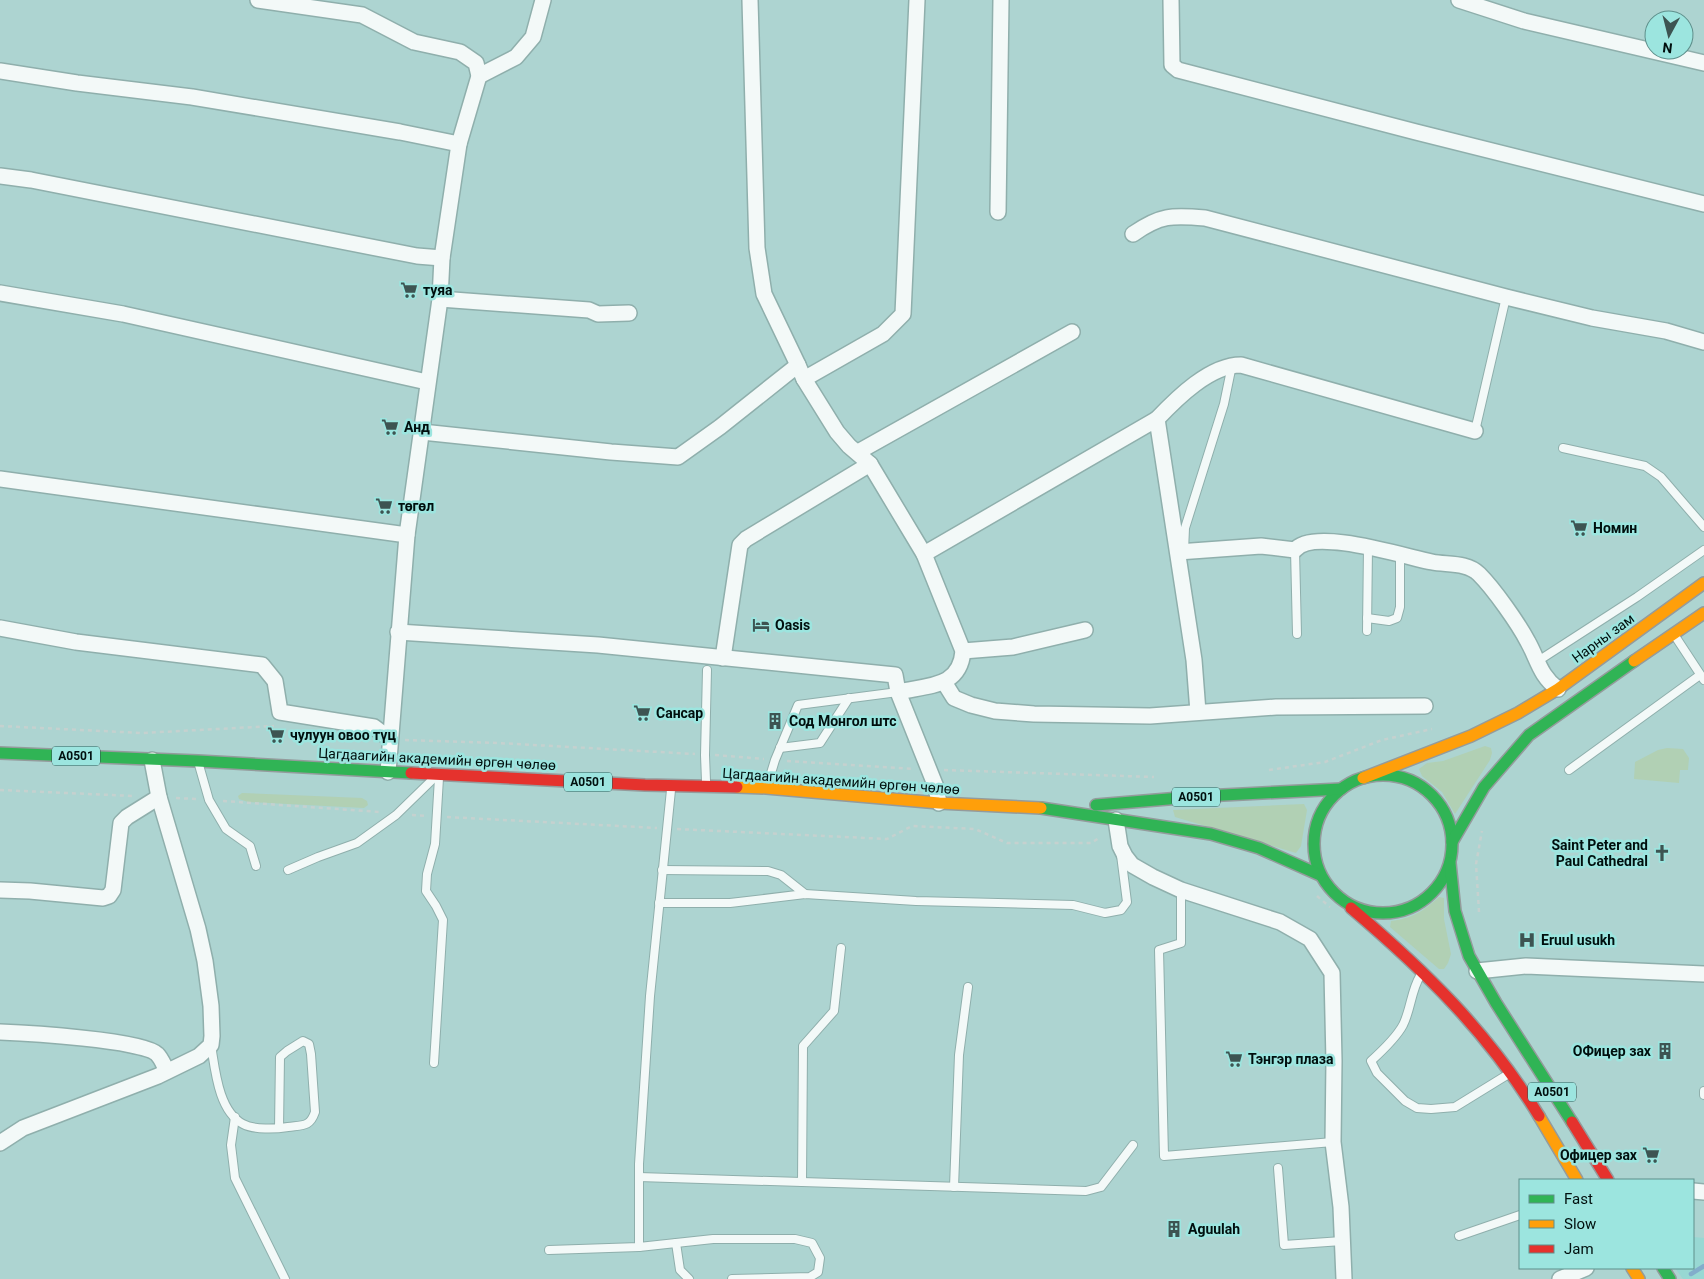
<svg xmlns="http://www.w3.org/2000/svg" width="1704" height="1279" font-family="Roboto,sans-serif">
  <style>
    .built { fill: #98d8d3 }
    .green { fill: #b1d0b4 }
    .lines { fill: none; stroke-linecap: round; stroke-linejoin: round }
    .stream { stroke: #82adcb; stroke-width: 4.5 }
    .lane-casing { stroke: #8fafac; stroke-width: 10 }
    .street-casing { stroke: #8fafac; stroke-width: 18 }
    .fast-casing { stroke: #949b9c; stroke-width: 14 }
    .slow-casing { stroke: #949b9c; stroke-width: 14 }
    .jam-casing { stroke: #949b9c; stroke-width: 14 }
    .path { stroke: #c5d1cf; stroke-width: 2.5; stroke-dasharray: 4 4; stroke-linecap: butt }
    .lane { stroke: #f3f9f8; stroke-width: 8 }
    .street { stroke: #f3f9f8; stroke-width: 15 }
    .fast { stroke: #30b455; stroke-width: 11 }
    .slow { stroke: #ff9f0a; stroke-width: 11 }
    .jam { stroke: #e5322d; stroke-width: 11 }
    .labels { text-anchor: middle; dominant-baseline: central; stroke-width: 5; stroke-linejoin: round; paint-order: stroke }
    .shield { fill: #9ce5df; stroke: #2f4f4d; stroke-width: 1 }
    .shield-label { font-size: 12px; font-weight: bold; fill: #000f0e }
    .poi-label { font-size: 14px; font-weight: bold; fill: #000f0e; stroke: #9ce5df; text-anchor: start }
    .street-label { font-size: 14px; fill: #000f0e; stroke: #9ce5df }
  </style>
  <rect width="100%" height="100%" fill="#add4d1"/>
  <polygon class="built" points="1693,1237 1704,1238 1704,1279 1683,1279 1675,1268 1693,1268"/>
  <g class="green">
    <polygon points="1485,746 1491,748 1492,753 1490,760 1455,814 1442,792 1422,776 1419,769 1427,763 1443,761"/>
    <polygon points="1667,748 1683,749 1689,758 1688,770 1680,770 1679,783 1634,779 1635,762 1658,750"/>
    <polygon points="242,793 362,798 367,801 368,805 364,808 248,802 239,799 238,796"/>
    <polygon points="1304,804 1307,810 1301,846 1296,853 1175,817 1173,810"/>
    <path d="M 1439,897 L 1444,898 L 1444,919 L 1451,954 L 1448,963 L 1444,969 L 1439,969 L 1390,927 L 1391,921 C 1413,918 1422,912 1439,897 Z"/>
  </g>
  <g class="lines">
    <polyline class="stream" points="1691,1274 1704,1266"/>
    <g class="lane-casing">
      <g id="lane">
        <polyline points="1475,431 1506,297"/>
        <polyline points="1563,448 1645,466 1661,477 1704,527"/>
        <polyline points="1295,550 1297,634"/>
        <polyline points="1184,551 1185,528 1224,404 1232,365"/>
        <polyline points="1367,618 1389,621 1397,618 1400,607 1400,555"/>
        <polyline points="1367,631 1368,547"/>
        <polyline points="1675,636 1704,680"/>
        <polyline points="1538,661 1637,597 1704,550"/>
        <polyline points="780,748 820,743 849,698"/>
        <polyline points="199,765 209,800 226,829 250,846 256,866"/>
        <polyline points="1569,770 1700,675"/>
        <polyline points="706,781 705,755 707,670"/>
        <polyline points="768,783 775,760 798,705 898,692"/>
        <polyline points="288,870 318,857 357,843 396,815 432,780"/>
        <polyline points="662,870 768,871 781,875 805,894"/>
        <polyline points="1181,890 1181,943 1159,950 1164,1156 1333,1142"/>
        <polyline points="659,903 730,903 805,894 916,901 1073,905 1105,913 1121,910 1127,902 1121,855"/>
        <path d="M 1420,976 C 1411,991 1411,1009 1403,1025 C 1396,1038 1382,1051 1371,1061 L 1377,1073 L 1405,1101 L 1417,1108 L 1431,1109 L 1455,1107 L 1507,1075"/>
        <path d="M 211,1045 C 215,1068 218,1111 243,1124 C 254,1130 276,1129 288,1127 C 303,1125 310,1127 315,1112 L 311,1054 L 309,1044 L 303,1041 L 287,1051 L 280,1057 L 279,1128"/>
        <polyline points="434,1063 443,920 436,906 426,891 427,874 435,844 439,778"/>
        <polyline points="1704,1091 1704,1095"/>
        <polyline points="235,1117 231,1145 235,1178 285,1279"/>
        <polyline points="1278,1168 1284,1245 1342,1241"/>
        <polyline points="639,1177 1086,1191 1101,1187 1133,1145"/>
        <polyline points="802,1182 803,1046 834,1011 841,948"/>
        <polyline points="954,1187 959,1055 968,987"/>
        <polyline points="1459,1236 1520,1215"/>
        <polyline points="676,1243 680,1270 689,1279"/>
        <polyline points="639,1247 639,1164 650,996 671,790"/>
        <polyline points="549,1250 639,1247 713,1239 795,1239 812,1243 820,1258 818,1272 810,1277 732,1279"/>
      </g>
    </g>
    <g class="street-casing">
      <g id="street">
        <polyline points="258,0 362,15 414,42 460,52 476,63 479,76 459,144 442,258 440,299 407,535 388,772"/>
        <path d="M 750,0 L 757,248 L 764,294 L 798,365 L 804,379 L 837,432 L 849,446 L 870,464 L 924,554 L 963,651 C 960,688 928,685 898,692"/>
        <polyline points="1171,0 1172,65 1178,70 1416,132 1704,204"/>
        <polyline points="1459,0 1524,21 1704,63"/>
        <polyline points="0,71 77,83 192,97 400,132 459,144"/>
        <polyline points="479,76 516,57 533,37 543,0"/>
        <polyline points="0,176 31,180 417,256 442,258"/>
        <polyline points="998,212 1001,0"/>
        <path d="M 1133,234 C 1160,215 1172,215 1205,218 L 1506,297 L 1592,318 L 1666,331 L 1704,342"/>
        <polyline points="0,293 123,314 427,382"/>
        <polyline points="440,299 589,310 598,314 629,313"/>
        <polyline points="804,379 883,334 903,314 917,0"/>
        <path d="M 1157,419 C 1177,398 1210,365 1241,365 L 1475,431"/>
        <polyline points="422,432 611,452 678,457 720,427 798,365"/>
        <polyline points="858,452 1072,332"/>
        <polyline points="0,479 407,535"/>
        <path d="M 1178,552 L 1261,546 L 1295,550 C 1313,527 1406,557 1432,562 C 1447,565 1467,562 1479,574 C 1494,589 1518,623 1528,642 C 1538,660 1540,676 1558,689"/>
        <polyline points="924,554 1157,419 1194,660 1198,712"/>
        <polyline points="0,628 76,642 262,665 275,681 280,712 374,727 390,739"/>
        <polyline points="398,632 598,645 895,675 898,692 936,787 939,803"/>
        <polyline points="963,651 1013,647 1085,630"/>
        <polyline points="723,658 740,545 746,539 870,464"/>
        <polyline points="944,682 954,698 971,705 995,711 1034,714 1150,716 1276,707 1425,706"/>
        <polyline points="1116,820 1120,846 1125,856 1132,865 1153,877 1181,890 1280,922 1310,939 1332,973 1334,1061 1333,1142 1341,1207 1344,1279"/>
        <polyline points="0,890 30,891 103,898 109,896 113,890 121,823 127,817 159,797"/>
        <polyline points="1477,971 1526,966 1704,974"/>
        <path d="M 0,1032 C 25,1033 144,1040 157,1054 C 162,1059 164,1066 167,1071"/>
        <polyline points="0,1143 23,1128 158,1076 199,1056 211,1045 212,1036 211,1006 205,961 198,929 159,797 152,760"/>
        <polyline points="1693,1191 1704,1192"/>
        <polyline points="1560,1279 1586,1268"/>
      </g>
    </g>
    <g class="fast-casing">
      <g id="fast">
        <polyline points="0,753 198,761 411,773"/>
        <circle cx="1383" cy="844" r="69"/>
        <polyline points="1096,805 1204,796 1341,789"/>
        <polyline points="1041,808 1211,834 1259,848 1320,875"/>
        <polyline points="1452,842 1484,787 1529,735 1634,661"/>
        <polyline points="1450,863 1455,911 1469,956 1496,1003 1572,1122"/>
        <polyline points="1663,1268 1670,1279"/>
      </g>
    </g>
    <g class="slow-casing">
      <g id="slow">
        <polyline points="1634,661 1704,613"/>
        <polyline points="1363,778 1471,736 1518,713 1558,689 1704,583"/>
        <polyline points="737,787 766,788 939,803 1041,808"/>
        <polyline points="1539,1116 1577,1180"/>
        <polyline points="1632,1268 1639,1279"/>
      </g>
    </g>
    <g class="jam-casing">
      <g id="jam">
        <polyline points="411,773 645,785 737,787"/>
        <path d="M 1351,908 C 1425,971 1488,1032 1539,1116"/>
        <polyline points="1572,1122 1608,1180"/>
      </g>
    </g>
    <g class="path">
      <polyline points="0,726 142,733 274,726"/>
      <polyline points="405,740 498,743 695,754"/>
      <polyline points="715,755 764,759"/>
      <polyline points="787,761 914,769"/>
      <polyline points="944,770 1154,777"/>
      <polyline points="1269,770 1325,762 1382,740 1432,729"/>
      <polyline points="0,790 133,796"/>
      <polyline points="176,798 197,799"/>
      <polyline points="223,801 380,812"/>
      <polyline points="412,815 427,816"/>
      <polyline points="447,817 657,828"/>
      <polyline points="677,829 887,839 912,826 975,829 1007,843 1091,843 1099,838"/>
      <polyline points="1317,896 1330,907"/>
      <polyline points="1479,912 1476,864 1482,831"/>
    </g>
    <use href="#lane" class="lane"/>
    <use href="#street" class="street"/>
    <use href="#fast" class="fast"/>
    <use href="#slow" class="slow"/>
    <use href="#jam" class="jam"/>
  </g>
  <defs>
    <g id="supermarket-bare" transform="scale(1.35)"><path d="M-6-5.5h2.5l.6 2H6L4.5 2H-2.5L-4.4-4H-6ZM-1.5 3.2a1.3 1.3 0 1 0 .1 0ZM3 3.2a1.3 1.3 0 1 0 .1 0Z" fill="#3d5452" stroke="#9ce5df" stroke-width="2.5" paint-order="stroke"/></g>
    <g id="hotel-bare" transform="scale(1.35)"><path d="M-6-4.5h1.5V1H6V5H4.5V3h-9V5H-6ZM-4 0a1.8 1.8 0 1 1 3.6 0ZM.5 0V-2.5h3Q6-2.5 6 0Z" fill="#3d5452" stroke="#9ce5df" stroke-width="2.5" paint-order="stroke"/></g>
    <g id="building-bare" transform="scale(1.35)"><path d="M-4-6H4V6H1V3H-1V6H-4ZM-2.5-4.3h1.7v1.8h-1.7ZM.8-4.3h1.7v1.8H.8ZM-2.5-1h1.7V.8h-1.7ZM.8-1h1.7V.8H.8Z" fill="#3d5452" stroke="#9ce5df" stroke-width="2.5" paint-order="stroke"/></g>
    <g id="church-bare" transform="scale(1.35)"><path d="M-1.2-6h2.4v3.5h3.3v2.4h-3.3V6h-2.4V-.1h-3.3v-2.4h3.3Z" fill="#3d5452" stroke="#9ce5df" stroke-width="2.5" paint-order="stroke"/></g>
    <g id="hospital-bare" transform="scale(1.35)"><path d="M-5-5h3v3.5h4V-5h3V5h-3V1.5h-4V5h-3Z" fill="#3d5452" stroke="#9ce5df" stroke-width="2.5" paint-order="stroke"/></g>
  </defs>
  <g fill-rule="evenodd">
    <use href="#supermarket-bare" x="409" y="290"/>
    <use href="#supermarket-bare" x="390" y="427"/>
    <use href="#supermarket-bare" x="384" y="506"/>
    <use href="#supermarket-bare" x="1579" y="528"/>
    <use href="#hotel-bare" x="761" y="625"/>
    <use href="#supermarket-bare" x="642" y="713"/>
    <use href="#building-bare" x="775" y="721"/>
    <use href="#supermarket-bare" x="276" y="735"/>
    <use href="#church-bare" x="1662" y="853"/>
    <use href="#hospital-bare" x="1527" y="940"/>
    <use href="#building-bare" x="1665" y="1051"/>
    <use href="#supermarket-bare" x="1234" y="1059"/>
    <use href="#supermarket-bare" x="1651" y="1155"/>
    <use href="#building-bare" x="1174" y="1229"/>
  </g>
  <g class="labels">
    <g class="shield">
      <rect x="52" y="746.5" width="48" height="19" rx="4"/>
      <rect x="564" y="772.5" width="48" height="19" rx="4"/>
      <rect x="1172" y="787.5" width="48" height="19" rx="4"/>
      <rect x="1528" y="1082.5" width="48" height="19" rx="4"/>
    </g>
    <g class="shield-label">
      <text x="76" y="756">A0501</text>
      <text x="588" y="782">A0501</text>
      <text x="1196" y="797">A0501</text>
      <text x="1552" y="1092">A0501</text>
    </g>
    <g class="poi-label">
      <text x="423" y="290">туяа</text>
      <text x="404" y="427">Анд</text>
      <text x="398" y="506">төгөл</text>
      <text x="1593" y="528">Номин</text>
      <text x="775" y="625">Oasis</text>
      <text x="656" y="713">Сансар</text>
      <text x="789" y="721">Сод Монгол штс</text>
      <text x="290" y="735">чулуун овоо түц</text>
      <text x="1648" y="845" text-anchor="end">Saint Peter and<tspan x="1648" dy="16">Paul Cathedral</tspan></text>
      <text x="1541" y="940">Eruul usukh</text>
      <text x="1651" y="1051" text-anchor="end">ОФицер зах</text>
      <text x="1248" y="1059">Тэнгэр плаза</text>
      <text x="1637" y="1155" text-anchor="end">Офицер зах</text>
      <text x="1188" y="1229">Aguulah</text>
    </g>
    <g class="street-label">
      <text transform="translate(1603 638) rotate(-36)">Нарны зам</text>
      <text transform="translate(437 759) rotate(3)">Цагдаагийн академийн өргөн чөлөө</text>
      <text transform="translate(841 781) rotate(4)">Цагдаагийн академийн өргөн чөлөө</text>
    </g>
  </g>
  <rect x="1519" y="1179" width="175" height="90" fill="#9ce5df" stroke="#5e8f8b"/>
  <rect x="1529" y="1195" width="25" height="8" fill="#30b455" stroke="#5e8f8b"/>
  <text x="1564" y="1204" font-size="15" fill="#000f0e">Fast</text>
  <rect x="1529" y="1220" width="25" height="8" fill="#ff9f0a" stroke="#5e8f8b"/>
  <text x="1564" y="1229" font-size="15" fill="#000f0e">Slow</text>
  <rect x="1529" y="1245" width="25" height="8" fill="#e5322d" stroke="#5e8f8b"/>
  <text x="1564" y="1254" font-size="15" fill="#000f0e">Jam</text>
  <g transform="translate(1669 35) rotate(187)"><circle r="24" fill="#9ce5df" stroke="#5e8f8b"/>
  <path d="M0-4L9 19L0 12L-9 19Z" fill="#3d5452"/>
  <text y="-8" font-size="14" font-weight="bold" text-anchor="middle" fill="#000f0e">N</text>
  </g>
</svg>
